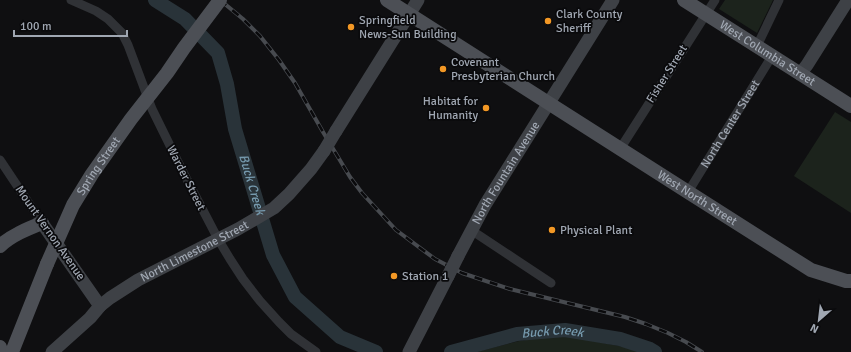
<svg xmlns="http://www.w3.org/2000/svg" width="851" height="352" font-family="Signika,sans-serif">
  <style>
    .green { fill: #1c231c }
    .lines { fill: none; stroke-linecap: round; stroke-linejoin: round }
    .river { stroke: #293339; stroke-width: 14 }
    .street { stroke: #303236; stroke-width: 9 }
    .secondary { stroke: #3e4146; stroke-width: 13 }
    .primary { stroke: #4c4f55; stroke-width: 14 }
    .rail-casing { stroke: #474a4f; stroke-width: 4 }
    .rail { stroke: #0a0a0c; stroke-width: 2.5; stroke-dasharray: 8; stroke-linecap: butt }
    .secondary-bridge { stroke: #3e4146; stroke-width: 13 }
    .primary-bridge { stroke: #4c4f55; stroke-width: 14 }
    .poi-dot { fill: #f39825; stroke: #0a0a0c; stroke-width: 1.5 }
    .labels { text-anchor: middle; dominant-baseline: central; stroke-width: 3.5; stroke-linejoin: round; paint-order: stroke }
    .poi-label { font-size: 12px; fill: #a0a7b2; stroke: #0a0a0c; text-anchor: start }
    .street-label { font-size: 12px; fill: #a0a7b2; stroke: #0a0a0c }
    .water-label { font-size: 13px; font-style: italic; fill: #769aae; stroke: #0a0a0c }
  </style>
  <rect width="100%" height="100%" fill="#0f0f11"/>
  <g class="green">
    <polygon points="725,0 773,0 757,33 719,9"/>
    <polygon points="835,112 851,122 851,213 794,176"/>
    <polygon points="562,335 624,347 639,352 476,352 519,341"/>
  </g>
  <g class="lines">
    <g class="river">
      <path id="s1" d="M 155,0 L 185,19 L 218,53 L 227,84 L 235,129 L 273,255 L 295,297 L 340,337 L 376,352"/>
      <path id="s2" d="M 451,352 L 517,334 L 565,330 L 620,339 L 650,349 L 655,352"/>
    </g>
    <g class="street">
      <polyline points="71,0 96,11 108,19 122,33 128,45 152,109 182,170 218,239 230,259 243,279 260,301 279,322 291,334 316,352"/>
      <polyline points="757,46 779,0"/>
      <polyline points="620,149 715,0"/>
      <polyline points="0,160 42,223"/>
      <path id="s3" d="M 688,192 L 772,56"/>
      <polyline points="471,230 551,283"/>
    </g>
    <g class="secondary">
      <polyline points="800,74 807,65 848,0"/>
      <polyline points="336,131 418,0"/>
      <polyline points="42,223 100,306"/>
      <path id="s4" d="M 458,256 L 485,205 L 613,0"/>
      <path id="s5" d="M 52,352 L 90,318 L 100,306 L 110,298 L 138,280 L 238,229 L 274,208 L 289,194 L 311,169 L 324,151"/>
      <polyline points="409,352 448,276"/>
    </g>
    <g class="primary">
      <path id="s6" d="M 387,0 L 688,192 L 811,270 L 846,281 L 851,281"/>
      <path id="s7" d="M 684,0 L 851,106"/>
      <path d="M 0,246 C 12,235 27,229 42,223"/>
      <polyline points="0,347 1,352"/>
      <polyline points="12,352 47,264"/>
    </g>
    <g class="rail-casing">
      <polyline id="rail" points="220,0 243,19 260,36 279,60 295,83 323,132 350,177 362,193 396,230 435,259 462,273 510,289 625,317 646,324 668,333 686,342 702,352"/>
    </g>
    <use href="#rail" class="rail"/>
    <g class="secondary-bridge">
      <polyline points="324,151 336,131"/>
      <polyline points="448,276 458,256"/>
    </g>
    <path class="primary-bridge" id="s8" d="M 47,264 L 73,205 L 92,174 L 131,119 L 167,73 L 184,48 L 220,0"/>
  </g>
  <g class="poi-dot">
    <circle cx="548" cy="21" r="4"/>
    <circle cx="351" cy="27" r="4"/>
    <circle cx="443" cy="69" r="4"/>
    <circle cx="486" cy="108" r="4"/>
    <circle cx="552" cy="230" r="4"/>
    <circle cx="394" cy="276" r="4"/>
  </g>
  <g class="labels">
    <g class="poi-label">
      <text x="556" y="14">Clark County<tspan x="556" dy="14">Sheriff</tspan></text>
      <text x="359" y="20">Springfield<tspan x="359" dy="14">News-Sun Building</tspan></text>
      <text x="451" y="62">Covenant<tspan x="451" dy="14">Presbyterian Church</tspan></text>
      <text x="478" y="101" text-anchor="end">Habitat for<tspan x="478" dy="14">Humanity</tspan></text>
      <text x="560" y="230">Physical Plant</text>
      <text x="402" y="276">Station 1</text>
    </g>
    <g class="street-label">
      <text stroke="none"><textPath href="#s7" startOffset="99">West Columbia Street</textPath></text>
      <text transform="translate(667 74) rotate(-58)">Fisher Street</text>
      <text stroke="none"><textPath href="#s3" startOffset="80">North Center Street</textPath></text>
      <text stroke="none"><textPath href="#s8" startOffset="111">Spring Street</textPath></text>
      <text stroke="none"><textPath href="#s4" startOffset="96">North Fountain Avenue</textPath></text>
      <text transform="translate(186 178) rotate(63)">Warder Street</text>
      <text stroke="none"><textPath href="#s6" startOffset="368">West North Street</textPath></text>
      <text transform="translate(50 233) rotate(55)">Mount Vernon Avenue</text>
      <text stroke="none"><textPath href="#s5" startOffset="176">North Limestone Street</textPath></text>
    </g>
    <g class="water-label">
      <text stroke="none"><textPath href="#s1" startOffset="219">Buck Creek</textPath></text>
      <text stroke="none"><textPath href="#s2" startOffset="104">Buck Creek</textPath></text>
    </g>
  </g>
  <g transform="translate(819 320) rotate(208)" stroke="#0a0a0c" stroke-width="3" paint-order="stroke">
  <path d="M0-3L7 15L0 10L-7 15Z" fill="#a0a7b2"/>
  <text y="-6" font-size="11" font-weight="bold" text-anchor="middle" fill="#a0a7b2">N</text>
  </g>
  <path d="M14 30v6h113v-6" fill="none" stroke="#a0a7b2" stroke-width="2"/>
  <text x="20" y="30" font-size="12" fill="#a0a7b2" stroke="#0a0a0c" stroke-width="3" paint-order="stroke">100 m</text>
</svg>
